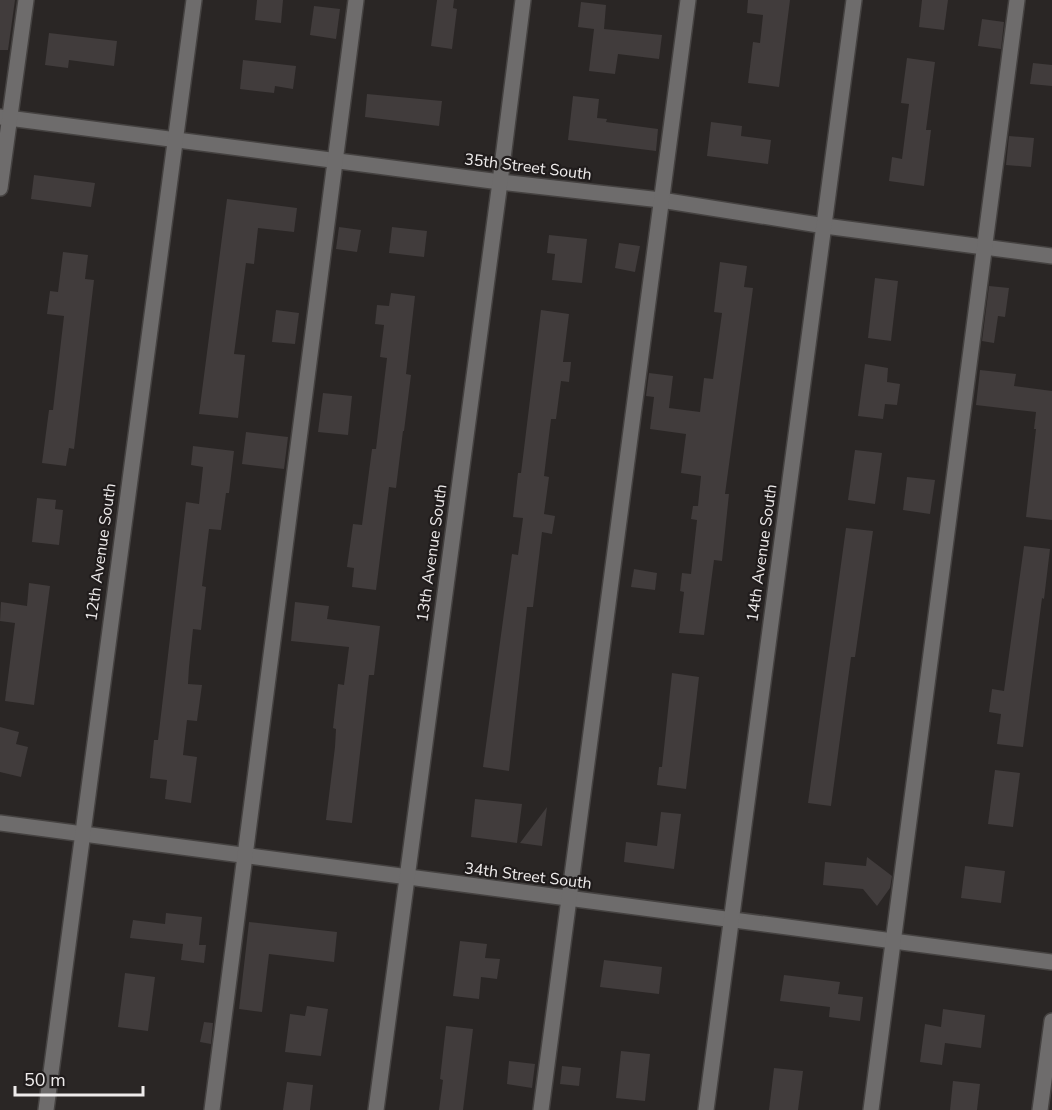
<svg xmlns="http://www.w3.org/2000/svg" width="1052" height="1110" font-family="'Nunito Sans',sans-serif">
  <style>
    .building { fill: #413c3c }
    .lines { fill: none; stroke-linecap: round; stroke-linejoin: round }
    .minor-casing { stroke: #454241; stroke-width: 18 }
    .minor { stroke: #6e6c6c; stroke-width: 15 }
    .labels { text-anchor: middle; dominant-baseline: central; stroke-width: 4.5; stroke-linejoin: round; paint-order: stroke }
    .street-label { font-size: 16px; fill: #eeebeb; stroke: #201c1c }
  </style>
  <rect width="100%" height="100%" fill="#2a2625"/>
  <g class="building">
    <polygon points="0,0 15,0 8,50 0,50"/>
    <polygon points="257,0 283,0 281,23 255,20"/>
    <polygon points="437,0 454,0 453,8 457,9 452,49 431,46"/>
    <polygon points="748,0 790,0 779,87 748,83 753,42 760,43 763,15 747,13"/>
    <polygon points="922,0 948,0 944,30 919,27"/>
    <polygon points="581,2 606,5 604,29 662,35 659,59 618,54 615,74 589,71 594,29 578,27"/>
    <polygon points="314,6 340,9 336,39 310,35"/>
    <polygon points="982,19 1004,22 1001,49 978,46"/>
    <polygon points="49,33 117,41 114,66 69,60 68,68 45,65"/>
    <polygon points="907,58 935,62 926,130 931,130 924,186 889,181 892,157 902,159 909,104 901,103"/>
    <polygon points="243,60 296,66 293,89 275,86 274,93 240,89"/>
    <polygon points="1033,63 1052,65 1052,86 1030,84"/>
    <polygon points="367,94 442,101 439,126 365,117"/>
    <polygon points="573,96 599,99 597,118 607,119 606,122 658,129 656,151 568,140"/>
    <polygon points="711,122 742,126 741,136 771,140 768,164 707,156"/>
    <polygon points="1009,136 1034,138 1031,167 1006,165"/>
    <polygon points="34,175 95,183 91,207 31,199"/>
    <polygon points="227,199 297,208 294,232 258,228 254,264 246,263 234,354 245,355 238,418 199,414"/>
    <polygon points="339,227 361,230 357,252 336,249"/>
    <polygon points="392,227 427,231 424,257 389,253"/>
    <polygon points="549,235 587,239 582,283 552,280 555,254 547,253"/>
    <polygon points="619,243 640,246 635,272 615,268"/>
    <polygon points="63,252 88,255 85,279 94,280 74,449 69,448 66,466 42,463 49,410 53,410 64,316 47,314 50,291 58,292"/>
    <polygon points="720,262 747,266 744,287 753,288 725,494 729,494 722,561 714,560 704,635 679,633 684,592 680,591 682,573 691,574 697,520 691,519 693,506 698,506 701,476 681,473 686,434 650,429 654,397 646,396 649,373 673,376 669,408 700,412 704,378 713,379 722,313 714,312"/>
    <polygon points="875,278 898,281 891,341 868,338"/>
    <polygon points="989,286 1009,288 1005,317 998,316 994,343 982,341"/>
    <polygon points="391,293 415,296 406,374 411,375 404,431 403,431 396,488 389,487 376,590 352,587 354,568 347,567 353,524 362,525 372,449 376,449 387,358 380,357 384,325 375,324 377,305 389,306"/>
    <polygon points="276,310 299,313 295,344 272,342"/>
    <polygon points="541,310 569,314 563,362 571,362 569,382 561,381 556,419 551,419 544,476 549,477 544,514 555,516 552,534 542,532 533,607 527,607 509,771 483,767 512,554 518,555 523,518 513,517 518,473 521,473"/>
    <polygon points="865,364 888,368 887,382 900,384 897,405 885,404 883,419 858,416"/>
    <polygon points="980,370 1016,374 1014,386 1052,391 1052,520 1026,517 1036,429 1034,429 1036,412 976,405"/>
    <polygon points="323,393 352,396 348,435 318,432"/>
    <polygon points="246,432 288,437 284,469 242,464"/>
    <polygon points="193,446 234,451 229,493 226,493 221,530 209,529 202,586 206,587 201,630 193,629 189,667 188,684 202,685 197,721 187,720 183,755 197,757 191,803 165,799 167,780 150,778 154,740 158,740 186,502 199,504 203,467 191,465"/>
    <polygon points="855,450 882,453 875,504 848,500"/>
    <polygon points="907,477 935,480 930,514 903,510"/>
    <polygon points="37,498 56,500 55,509 63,510 59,545 32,542"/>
    <polygon points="846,528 873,531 855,657 851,657 831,806 808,803"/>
    <polygon points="1024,546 1050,549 1044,599 1042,598 1023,747 997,744 1001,714 989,712 992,689 1004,691"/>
    <polygon points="634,569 657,573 655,590 631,587"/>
    <polygon points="29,583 50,586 34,705 5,701 15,623 0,621 1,602 27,606"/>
    <polygon points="295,602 329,606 327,619 380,626 374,675 369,675 352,823 326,820 335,747 336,729 333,728 338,684 344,685 349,647 291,641"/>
    <polygon points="672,673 699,677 686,789 657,785 659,767 662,767"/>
    <polygon points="0,727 19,732 16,744 28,747 21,777 0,772"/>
    <polygon points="995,770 1020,773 1013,827 988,824"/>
    <polygon points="475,799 522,804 517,843 471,837"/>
    <polygon points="547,807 542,846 520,843"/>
    <polygon points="661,812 681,814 674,869 624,862 626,842 657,846"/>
    <polygon points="867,857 892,876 890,888 877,906 863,889 823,885 825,862 866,866"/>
    <polygon points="965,866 1005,871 1001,903 961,898"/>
    <polygon points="166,913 202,917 199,945 206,945 204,963 181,960 183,944 130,938 133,920 165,924"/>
    <polygon points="249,922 337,932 334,962 269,954 262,1012 239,1009"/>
    <polygon points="460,941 487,944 485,958 500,959 497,979 481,977 479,999 453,996"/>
    <polygon points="604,960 662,967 659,994 600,987"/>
    <polygon points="125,973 155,977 148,1031 118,1027"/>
    <polygon points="784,975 840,982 838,994 863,997 860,1021 829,1017 830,1007 780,1001"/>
    <polygon points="307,1006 328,1009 321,1056 285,1052 290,1014 305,1016"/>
    <polygon points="943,1009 985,1015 981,1048 945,1043 942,1065 920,1062 925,1024 941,1027"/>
    <polygon points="204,1022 213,1023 211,1044 200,1042"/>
    <polygon points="446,1026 473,1029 463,1110 439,1110 443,1080 440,1079"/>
    <polygon points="621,1051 650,1054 645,1101 616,1098"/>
    <polygon points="509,1061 535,1064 532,1088 507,1084"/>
    <polygon points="562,1066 581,1068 579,1086 560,1084"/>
    <polygon points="774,1068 803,1071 798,1110 769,1110"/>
    <polygon points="953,1081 980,1084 977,1110 950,1110"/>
    <polygon points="287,1082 313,1085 310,1110 283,1110"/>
  </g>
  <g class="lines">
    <g class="minor-casing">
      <g id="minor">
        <polyline points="0,117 500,182 661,200 825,226 1052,256"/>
        <polyline points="0,188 26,0"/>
        <polyline points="0,823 1052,962"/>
        <polyline points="46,1110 194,0"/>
        <polyline points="212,1110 356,0"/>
        <polyline points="376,1110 500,182 523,0"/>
        <polyline points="541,1110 688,0"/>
        <polyline points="706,1110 854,0"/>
        <polyline points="871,1110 1017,0"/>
        <polyline points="1040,1110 1052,1021"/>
      </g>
    </g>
    <use href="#minor" class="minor"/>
  </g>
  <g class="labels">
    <g class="street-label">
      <text transform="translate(528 167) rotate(7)">35th Street South</text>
      <text transform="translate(101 552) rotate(-82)">12th Avenue South</text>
      <text transform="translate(432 553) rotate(-82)">13th Avenue South</text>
      <text transform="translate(762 553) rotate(-82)">14th Avenue South</text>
      <text transform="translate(528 876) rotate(7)">34th Street South</text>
    </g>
  </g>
  <path d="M15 1086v9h128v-9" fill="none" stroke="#eeebeb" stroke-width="3"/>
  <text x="24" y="1086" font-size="18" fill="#eeebeb" stroke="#201c1c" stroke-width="4.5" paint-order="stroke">50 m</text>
</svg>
